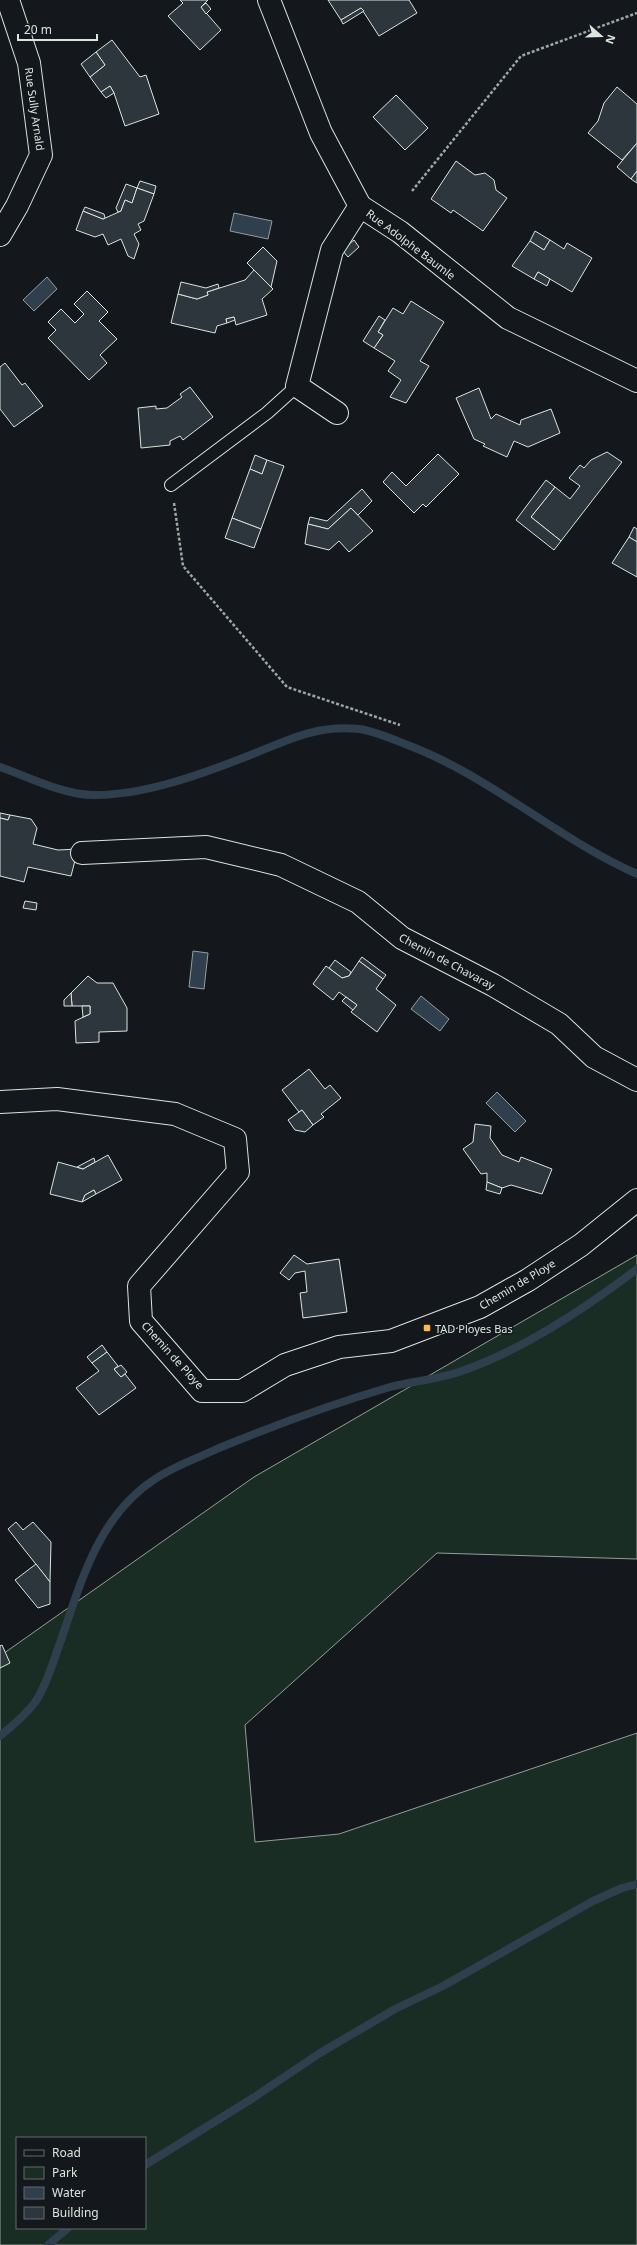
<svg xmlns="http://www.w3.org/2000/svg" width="637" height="2245" font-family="'Noto Sans',sans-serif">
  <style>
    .green { fill: #1a2d24; stroke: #939e99; fill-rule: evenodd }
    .water { fill: #2f3f4d; stroke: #939e99 }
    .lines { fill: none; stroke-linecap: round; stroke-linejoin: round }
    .stream { stroke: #2f3f4d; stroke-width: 8 }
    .building { fill: #2c363c; stroke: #d8e6dc }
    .lane-casing { stroke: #d8e6dc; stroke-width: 14 }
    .street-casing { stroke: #d8e6dc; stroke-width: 24 }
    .path { stroke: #9da8a2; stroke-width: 2.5; stroke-dasharray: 3 2; stroke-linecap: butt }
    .lane { stroke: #14181c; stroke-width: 12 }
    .street { stroke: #14181c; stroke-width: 22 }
    .poi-dot { fill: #ffb74d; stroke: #14181c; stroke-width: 1.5 }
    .labels { text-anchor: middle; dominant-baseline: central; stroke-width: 3; stroke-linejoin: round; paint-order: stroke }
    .street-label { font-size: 11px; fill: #d8e6dc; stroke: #14181c }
    .poi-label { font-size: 11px; fill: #d8e6dc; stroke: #14181c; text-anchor: start }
  </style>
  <rect width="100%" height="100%" fill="#14181c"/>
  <path class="green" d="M 637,1255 L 637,1559 L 437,1553 L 245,1725 L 255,1842 L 339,1834 L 637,1733 L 637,2245 L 0,2245 L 0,1656 L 254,1477 ZM 17,2138 L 145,2138 L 145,2228 L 17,2228 Z"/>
  <g class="water">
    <polygon points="234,213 272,221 268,239 230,231"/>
    <polygon points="47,277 57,289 34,311 23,300"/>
    <polygon points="193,951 208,953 204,989 189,987"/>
    <polygon points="421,996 449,1019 440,1031 411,1009"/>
    <polygon points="497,1092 526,1121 515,1132 486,1103"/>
  </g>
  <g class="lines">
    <g class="stream">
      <path d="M 0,767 C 29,777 61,794 92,795 C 144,796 205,773 253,754 C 290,739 317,725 359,729 C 374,731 390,738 405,744 C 489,775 556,838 637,874"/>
      <path d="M 0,1736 C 13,1725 26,1715 36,1701 C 47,1684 53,1662 60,1643 C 81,1582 98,1516 155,1479 C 174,1466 198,1458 219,1448 C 275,1425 332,1404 390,1387 C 413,1381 435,1380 459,1372 C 519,1352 587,1307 637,1269"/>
      <polyline points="145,2165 253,2098 320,2053 395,2009 443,1986 593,1901 622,1888 637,1884"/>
      <polyline points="48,2245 68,2228"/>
    </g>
  </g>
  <g class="building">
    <polygon points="180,0 208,0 201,7 221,30 200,50 168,16 183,3"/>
    <polygon points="328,0 409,0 417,13 379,36 361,8 341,20"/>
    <polygon points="206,3 211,9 206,14 201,7"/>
    <polygon points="361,8 364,11 343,24 341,20"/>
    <polygon points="112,40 140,77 146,75 159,114 125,126 114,93 110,86 101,92 90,77 105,65 96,52"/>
    <polygon points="96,52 105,65 90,77 81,64"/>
    <polygon points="110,86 114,93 106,98 101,92"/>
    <polygon points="617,87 637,104 637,143 622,160 588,133 598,121 604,103"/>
    <polygon points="396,95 428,128 405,150 373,117"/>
    <polygon points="637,143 637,171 631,179 617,167"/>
    <polygon points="456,161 475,175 485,173 494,180 496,190 507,198 483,231 453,210 451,213 431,199"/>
    <polygon points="637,171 637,183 631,179"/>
    <polygon points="140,181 156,186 154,194 137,188"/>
    <polygon points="126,184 137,188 132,203 125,200 121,211 118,212 116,208"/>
    <polygon points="137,188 154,194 144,221 138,224 141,230 134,234 139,244 134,259 128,256 121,239 108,245 103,234 95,237 76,230 83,211 103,219 121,211 125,200 132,203"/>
    <polygon points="85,207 104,214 105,218 103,219 83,211"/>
    <polygon points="535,231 550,240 544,250 530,241"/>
    <polygon points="354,240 359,247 348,257 342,250"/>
    <polygon points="550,240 564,249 567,243 592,258 572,292 538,272 534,279 512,266 530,241 544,250"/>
    <polygon points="263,247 277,261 271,287 247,263"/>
    <polygon points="254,270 273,289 262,299 267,315 236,325 234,317 226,319 227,323 217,326 215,333 171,323 178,294 197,299 208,295 207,292 245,280"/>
    <polygon points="538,272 550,279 547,286 534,279"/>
    <polygon points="181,282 206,288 218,284 219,288 207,292 208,295 197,299 178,294"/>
    <polygon points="87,291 108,312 99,321 117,339 100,355 107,363 89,380 48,338 56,330 48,322 61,309 75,323 84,314 74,304"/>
    <polygon points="411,301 444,322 420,361 429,366 406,403 390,397 401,380 388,371 395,361 374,348 383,335 378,332 393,308 403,314"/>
    <polygon points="379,316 385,320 378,332 383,335 374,348 363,341"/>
    <polygon points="234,317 235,320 227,323 226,319"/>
    <polygon points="5,363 22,385 25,383 43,406 14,427 0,409 0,367"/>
    <polygon points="190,387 213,417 183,440 180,436 170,441 170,445 141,448 138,408 156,406 156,409 167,408 182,397 180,394"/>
    <polygon points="479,388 491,419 496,414 520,425 521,420 551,409 560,433 528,447 514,441 507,457 483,446 485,444 474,439 456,398"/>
    <polygon points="607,452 622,462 561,541 531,517 555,487 570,499 580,486 569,478 580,465 584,468 591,460"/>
    <polygon points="438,454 459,474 426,507 423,504 414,513 383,482 392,472 406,486"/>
    <polygon points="255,455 267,460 262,474 250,469"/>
    <polygon points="267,460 284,466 261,529 232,518 250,469 262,474"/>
    <polygon points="546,480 555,487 531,517 561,541 554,550 516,520"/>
    <polygon points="362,489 372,501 358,515 351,508 328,529 308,524 310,517 327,521"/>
    <polygon points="351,508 373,531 349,552 339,541 329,550 305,544 308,524 328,529"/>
    <polygon points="232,518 261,529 254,548 225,538"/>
    <polygon points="634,527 637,529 637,542 629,537"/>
    <polygon points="629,537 637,542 637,577 612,563"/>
    <polygon points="0,813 10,815 8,820 0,818"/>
    <polygon points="10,815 31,819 37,828 33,844 58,850 78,849 71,876 28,867 24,882 0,876 0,818 8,820"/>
    <polygon points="25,901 37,903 36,910 23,908"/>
    <polygon points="362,957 386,975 383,979 359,961"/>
    <polygon points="335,960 351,972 349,976 342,978 329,968"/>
    <polygon points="359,961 383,979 376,989 396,1005 377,1032 351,1012 357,1005 339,992 333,1000 313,984 326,966 342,978 349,976"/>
    <polygon points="88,976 97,983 113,983 127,1008 127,1031 99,1032 99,1042 76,1043 75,1021 90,1014 90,1006 72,1006 71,993"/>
    <polygon points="71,993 72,1006 64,1006 64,1000"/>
    <polygon points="346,997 357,1005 353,1010 342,1001"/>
    <polygon points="82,1006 90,1006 90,1014 83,1017"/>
    <polygon points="309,1069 325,1089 330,1085 341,1098 321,1114 324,1117 313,1125 302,1110 299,1112 282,1090"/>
    <polygon points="302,1110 313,1125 305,1132 295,1130 288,1120"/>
    <polygon points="475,1124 491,1126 490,1138 502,1155 519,1162 521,1157 552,1169 542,1194 511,1185 502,1188 487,1182 487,1173 481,1174 463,1149 473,1142"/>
    <polygon points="108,1155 122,1180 96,1194 94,1190 85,1195 82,1202 50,1194 58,1162 83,1169"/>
    <polygon points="94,1158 95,1162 83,1169 77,1167"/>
    <polygon points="487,1182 502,1188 500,1194 486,1190"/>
    <polygon points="94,1190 96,1194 82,1202 85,1195"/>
    <polygon points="294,1255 307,1264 339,1259 347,1312 303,1318 300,1293 307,1292 305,1271 295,1273 289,1280 280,1273"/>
    <polygon points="102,1345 107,1352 92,1363 87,1357"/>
    <polygon points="107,1352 118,1366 114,1369 121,1377 125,1374 136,1388 99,1415 76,1388 99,1371 92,1363"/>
    <polygon points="121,1365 127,1372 121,1377 114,1369"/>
    <polygon points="16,1522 23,1530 33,1522 51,1542 50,1582 8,1529"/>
    <polygon points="36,1564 50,1582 50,1604 38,1608 15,1580"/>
    <polygon points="2,1645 10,1663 0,1668 0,1646"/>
  </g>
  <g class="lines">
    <g class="lane-casing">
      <polyline id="lane" points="171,485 267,413 297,386"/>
    </g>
    <g class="street-casing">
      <g id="street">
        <polyline points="269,0 321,133 360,206 400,232 508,318 637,381"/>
        <polyline points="0,235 17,206 41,155 29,63 8,0"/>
        <polyline points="337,413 297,386 332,250 360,206"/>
        <polyline points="82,853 206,847 281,865 358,902 402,938 493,985 559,1024 594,1057 637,1080"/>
        <polyline points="0,1102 57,1099 175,1114 235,1139 238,1172 139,1286 141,1321 202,1391 242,1391 285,1365 339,1347 391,1341 480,1307 528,1280 581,1245 637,1200"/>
      </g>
    </g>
    <g class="path">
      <polyline points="412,191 521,56 637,13"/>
      <polyline points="174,503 183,566 287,687 400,725"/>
    </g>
    <use href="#lane" class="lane"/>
    <use href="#street" class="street"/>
  </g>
  <rect class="poi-dot" x="423" y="1324" width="8" height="8" rx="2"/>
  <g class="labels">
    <g class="street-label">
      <text transform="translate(35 109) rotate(82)">Rue Sully Arnald</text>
      <text transform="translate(411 244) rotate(37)">Rue Adolphe Baumle</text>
      <text transform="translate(447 961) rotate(28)">Chemin de Chavaray</text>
      <text transform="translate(517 1284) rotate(-31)">Chemin de Ploye</text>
      <text transform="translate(173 1355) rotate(48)">Chemin de Ploye</text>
    </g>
    <g class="poi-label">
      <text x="435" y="1328">TAD Ployes Bas</text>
    </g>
  </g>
  <rect x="16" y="2137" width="130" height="92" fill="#14181c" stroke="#626a69"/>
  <rect x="24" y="2150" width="20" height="6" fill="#14181c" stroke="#626a69"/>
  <text x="52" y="2157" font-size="12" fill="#d8e6dc">Road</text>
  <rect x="24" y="2167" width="20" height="12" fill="#1a2d24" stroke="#626a69"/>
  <text x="52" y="2177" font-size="12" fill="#d8e6dc">Park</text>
  <rect x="24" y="2187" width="20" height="12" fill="#2f3f4d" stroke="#626a69"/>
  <text x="52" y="2197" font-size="12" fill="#d8e6dc">Water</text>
  <rect x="24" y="2207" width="20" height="12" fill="#2c363c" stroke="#626a69"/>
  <text x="52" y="2217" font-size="12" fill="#d8e6dc">Building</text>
  <g transform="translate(601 36) rotate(110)" stroke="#14181c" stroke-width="3" paint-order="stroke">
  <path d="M0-3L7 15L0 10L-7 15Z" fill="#d8e6dc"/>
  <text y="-6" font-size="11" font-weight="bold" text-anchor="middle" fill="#d8e6dc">N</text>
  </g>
  <path d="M18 34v6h79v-6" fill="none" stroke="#d8e6dc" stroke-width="2"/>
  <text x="24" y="34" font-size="12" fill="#d8e6dc" stroke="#14181c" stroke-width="3" paint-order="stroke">20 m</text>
</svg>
